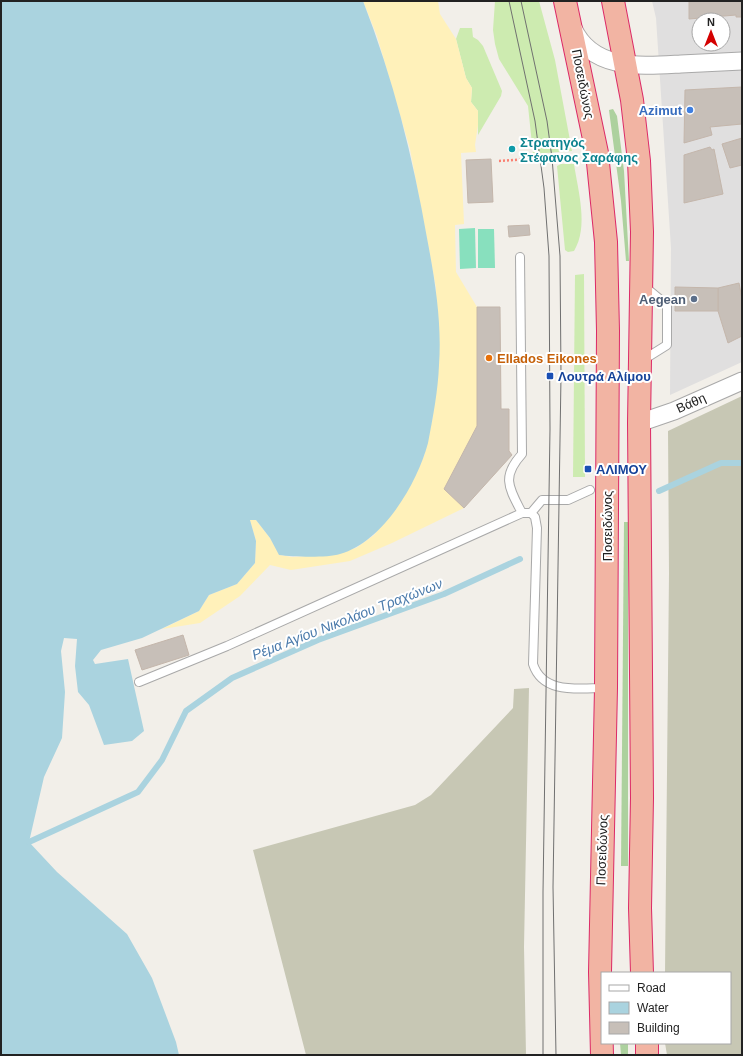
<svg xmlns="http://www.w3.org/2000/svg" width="743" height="1056" font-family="Arial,sans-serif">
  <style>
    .residential { fill: #e0dfdf; fill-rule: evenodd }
    .construction { fill: #c7c7b4 }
    .grass { fill: #cdebb0 }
    .forest { fill: #add19e }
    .sand { fill: #fff1ba }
    .pitch { fill: #88e0be }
    .water { fill: #aad3df }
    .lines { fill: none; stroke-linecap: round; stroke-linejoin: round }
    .stream { stroke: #aad3df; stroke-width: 6 }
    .building { fill: #c7bfb8; stroke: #c4b6ab }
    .service-casing { stroke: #a9a9a9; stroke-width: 10 }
    .minor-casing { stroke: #a9a9a9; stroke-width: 19 }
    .trunk-casing { stroke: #dc2a67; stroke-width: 24 }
    .path { stroke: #fa8072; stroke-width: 2.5; stroke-dasharray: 2 2; stroke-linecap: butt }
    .service { stroke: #fff; stroke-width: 8 }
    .minor { stroke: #fff; stroke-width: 17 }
    .trunk { stroke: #f2b4a3; stroke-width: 22 }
    .tram { stroke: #707070; stroke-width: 1 }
    .shop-dot { fill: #3f7fe0; stroke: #fff; stroke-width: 1.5 }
    .culture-dot { fill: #0f9aa8; stroke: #fff; stroke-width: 1.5 }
    .service-dot { fill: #5c6f8a; stroke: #fff; stroke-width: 1.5 }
    .food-dot { fill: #e8710a; stroke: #fff; stroke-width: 1.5 }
    .transit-dot { fill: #1a4fb4; stroke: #fff; stroke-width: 1.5 }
    .labels { text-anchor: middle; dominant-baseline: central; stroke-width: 4; stroke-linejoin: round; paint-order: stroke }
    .street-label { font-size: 13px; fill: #222; stroke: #fff }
    .shop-label { font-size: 13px; font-weight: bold; fill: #366cbe; stroke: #fff; text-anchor: end }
    .culture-label { font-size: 13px; font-weight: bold; fill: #0d838f; stroke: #fff; text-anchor: start }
    .service-label { font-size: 13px; font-weight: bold; fill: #4e5e75; stroke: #fff; text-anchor: end }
    .food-label { font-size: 13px; font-weight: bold; fill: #c56008; stroke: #fff; text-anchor: start }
    .transit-label { font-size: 13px; font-weight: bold; fill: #164399; stroke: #fff; text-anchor: start }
    .water-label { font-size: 14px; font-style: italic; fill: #4a7aab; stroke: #fff }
  </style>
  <rect width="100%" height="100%" fill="#f2efe9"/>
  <path class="residential" d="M 652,1 L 742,1 L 742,362 L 670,395 L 671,248 L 656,18 ZM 699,20 L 723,20 L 723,44 L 699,44 Z"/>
  <g class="construction">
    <polygon points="742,396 742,1055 667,1055 665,1043 730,1043 730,973 665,973 669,573 668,431"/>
    <polygon points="529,688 524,947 526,1055 306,1055 253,850 415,805 431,795 513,708 514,689"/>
  </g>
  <g class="grass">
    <polygon points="495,1 539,1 555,60 572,151 533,154 528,106 499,59 495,44 493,30"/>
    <polygon points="460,28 472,28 473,37 478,40 483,46 502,91 501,96 478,135 478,111 471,102 472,88 466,78 456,39"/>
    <path d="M 561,164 L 574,164 C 578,191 589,227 574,251 L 568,252 L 565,250 L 557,166 Z"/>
    <polygon points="584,274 585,477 573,477 575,275"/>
  </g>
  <g class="forest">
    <polygon points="613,109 617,116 624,171 629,261 626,261 621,201 610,118 609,110"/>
    <polygon points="624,522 628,522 628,866 621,866"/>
    <polygon points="620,1043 628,1043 628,1055 621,1055"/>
  </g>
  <polygon class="sand" points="363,1 438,1 440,14 456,39 466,78 472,88 471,102 478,111 478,125 475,145 476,152 461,153 464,224 455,225 456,272 477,307 477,426 444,489 464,508 392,543 350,561 291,570 270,565 240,596 200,623 162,629 199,611 209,595 237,584 255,563 256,541 250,520 256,520 270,538 280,555 292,557 308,556 356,548 374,535 401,501 415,476 424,456 433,416 436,288 410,149 377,36"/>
  <g class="pitch">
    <polygon points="475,228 476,268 460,269 459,229"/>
    <polygon points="478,229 494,229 495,268 478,268"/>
  </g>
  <path class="water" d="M 1,1 L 363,1 C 393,78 413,157 427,238 C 435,280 442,323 439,365 C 438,391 433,417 428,443 C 417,484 383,542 340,554 C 327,558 294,557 279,555 L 270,538 L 256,520 L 250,520 L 256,541 L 255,563 L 237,584 L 209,595 L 199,611 L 142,638 L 101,650 L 93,660 L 95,664 L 128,659 L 144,731 L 132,741 L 104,745 L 89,705 L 78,692 L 75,666 L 77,639 L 64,638 L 61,651 L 65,692 L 62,738 L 44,777 L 29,842 L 57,872 L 127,934 L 152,978 L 176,1042 L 179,1055 L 1,1055 Z"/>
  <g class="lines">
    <g class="stream">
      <polyline points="659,491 721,463 742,463"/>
      <polyline points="29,842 138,792 162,760 186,711 232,678 318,640 444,594 520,559"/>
    </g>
  </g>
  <g class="building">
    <polygon points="689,1 742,1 742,17 736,17 736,15 689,19"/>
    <polygon points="742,87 742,124 710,127 712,135 684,143 685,90"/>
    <polygon points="742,138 742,165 730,168 722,144"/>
    <polygon points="710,147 712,150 714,149 723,194 684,203 684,155"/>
    <polygon points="491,159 493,202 468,203 466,160"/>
    <polygon points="529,225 530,235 509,237 508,226"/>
    <polygon points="739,283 742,299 742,336 728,343 718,311 718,288"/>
    <polygon points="675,287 718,288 718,311 675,311"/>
    <polygon points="477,307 500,307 501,409 509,409 509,451 512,455 464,508 444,489 477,426"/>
    <polygon points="183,635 189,655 142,670 135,650"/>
  </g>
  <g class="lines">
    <g class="service-casing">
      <g id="service">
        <path d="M 520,257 L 522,454 C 501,477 509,488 522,513"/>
        <polyline points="643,360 667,345 667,305 644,286"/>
        <polyline points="531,513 542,500 568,500 590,490"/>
        <path d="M 139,682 L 227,646 L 522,513 L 531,513 L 535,517 L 537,528 L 533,664 C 543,695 580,688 605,688"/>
      </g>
    </g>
    <g class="minor-casing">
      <g id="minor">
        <path d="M 573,28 C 592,71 642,66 681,64 C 701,63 722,62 742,61"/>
        <polyline points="639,423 674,411 742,381"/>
      </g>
    </g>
    <g class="trunk-casing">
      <g id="trunk">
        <polyline points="565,1 597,153 606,242 608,331 606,688 600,972 602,1055"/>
        <polyline points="613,1 632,100 639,161 642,232 639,423 642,798 640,908 642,973"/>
        <polyline points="647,1043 647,1055"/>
      </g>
    </g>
    <polyline class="path" points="499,161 577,156"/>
    <use href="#service" class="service"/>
    <use href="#minor" class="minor"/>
    <use href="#trunk" class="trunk"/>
    <g class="tram">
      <polyline points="509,1 535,121 544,188 549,256 550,429 543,892 543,1055"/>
      <polyline points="521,1 547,121 552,158 560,256 561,376 553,887 556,1055"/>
    </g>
  </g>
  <circle class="shop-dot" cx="690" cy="110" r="4"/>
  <circle class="culture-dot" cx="512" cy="149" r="4"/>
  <circle class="service-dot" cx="694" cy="299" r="4"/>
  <circle class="food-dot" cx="489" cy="358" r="4"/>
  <g class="transit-dot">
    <rect x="546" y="372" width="8" height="8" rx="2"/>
    <rect x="584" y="465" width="8" height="8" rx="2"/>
  </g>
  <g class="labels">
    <g class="street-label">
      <text transform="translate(583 84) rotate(79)">Ποσειδώνος</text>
      <text transform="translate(691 403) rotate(-24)">Βάθη</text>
      <text transform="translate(607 526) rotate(-90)">Ποσειδώνος</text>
      <text transform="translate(602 850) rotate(-88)">Ποσειδώνος</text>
    </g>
    <g class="shop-label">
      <text x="682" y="110">Azimut</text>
    </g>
    <g class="culture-label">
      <text x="520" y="142">Στρατηγός<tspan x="520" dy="15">Στέφανος Σαράφης</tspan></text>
    </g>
    <g class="service-label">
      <text x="686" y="299">Aegean</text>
    </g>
    <g class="food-label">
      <text x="497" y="358">Ellados Eikones</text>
    </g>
    <g class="transit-label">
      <text x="558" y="376">Λουτρά Αλίμου</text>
      <text x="596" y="469">ΑΛΙΜΟΥ</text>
    </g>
    <g class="water-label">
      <text transform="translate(347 619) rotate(-21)">Ρέμα Αγίου Νικολάου Τραχώνων</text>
    </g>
  </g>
  <rect width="743" height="1056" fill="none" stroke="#222222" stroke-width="4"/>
  <rect x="601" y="972" width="130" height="72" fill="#ffffff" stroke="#a7a7a7"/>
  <rect x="609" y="985" width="20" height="6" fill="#ffffff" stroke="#a7a7a7"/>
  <text x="637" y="992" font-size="12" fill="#222222">Road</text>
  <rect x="609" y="1002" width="20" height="12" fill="#aad3df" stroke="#a7a7a7"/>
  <text x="637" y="1012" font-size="12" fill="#222222">Water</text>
  <rect x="609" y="1022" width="20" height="12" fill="#c7bfb8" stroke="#a7a7a7"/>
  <text x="637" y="1032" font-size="12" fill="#222222">Building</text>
  <g transform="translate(711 32)"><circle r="19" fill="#ffffff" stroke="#a7a7a7"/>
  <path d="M0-3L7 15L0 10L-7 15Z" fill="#d40000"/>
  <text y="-6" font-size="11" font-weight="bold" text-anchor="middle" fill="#222222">N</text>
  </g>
</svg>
